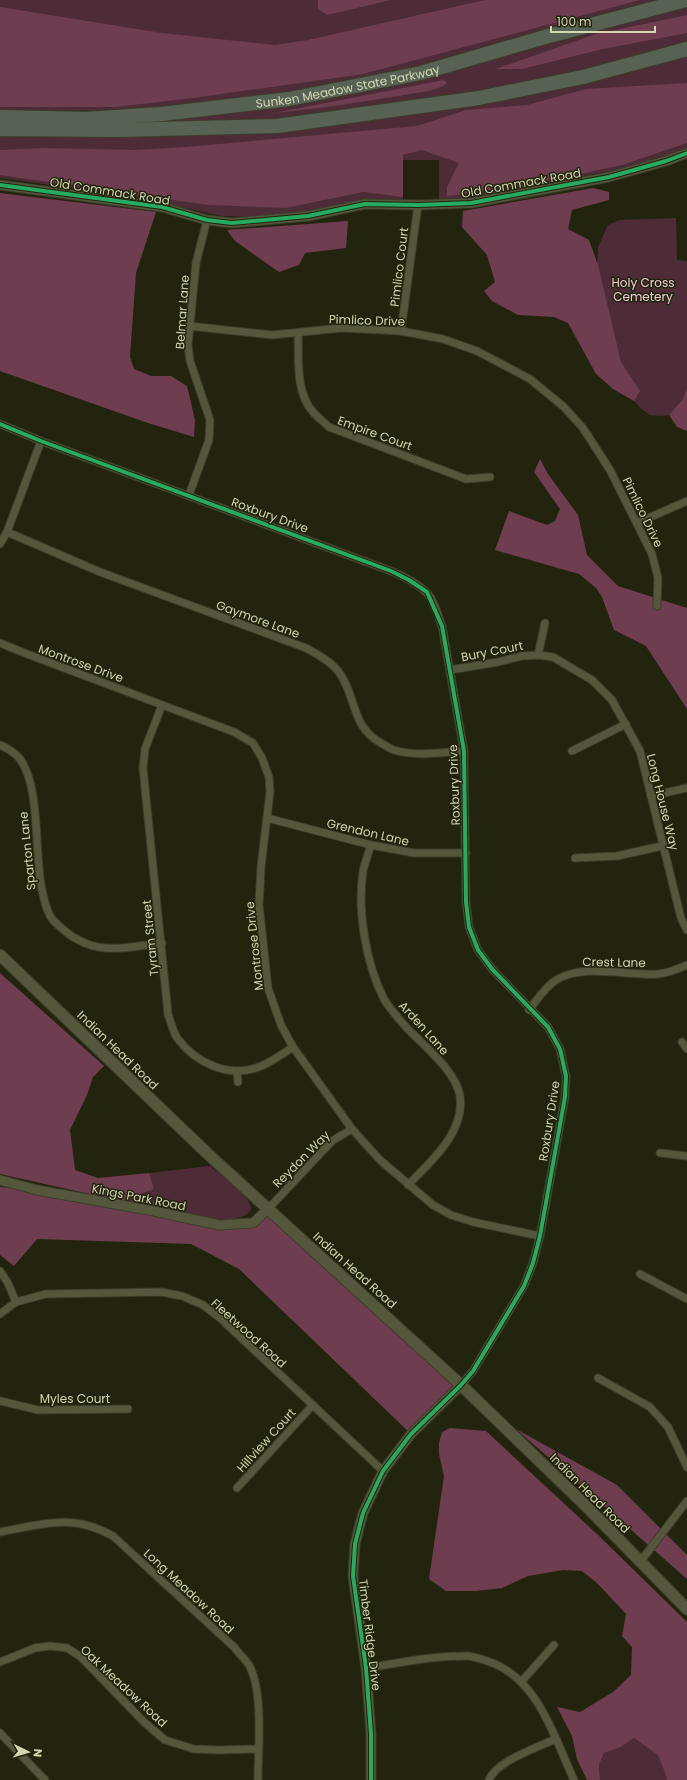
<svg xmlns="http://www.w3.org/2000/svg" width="687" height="1780" font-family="Poppins,sans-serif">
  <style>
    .green { fill: #4e2c37 }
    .forest { fill: #6f3d50 }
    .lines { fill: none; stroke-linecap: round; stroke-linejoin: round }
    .minor-casing { stroke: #3c3e2b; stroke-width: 9 }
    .tertiary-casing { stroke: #3c3e2b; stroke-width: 11 }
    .secondary-casing { stroke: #3c3e2b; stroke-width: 13 }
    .motorway-casing { stroke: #3c3e2b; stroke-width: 16 }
    .minor { stroke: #55573c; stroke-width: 7 }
    .tertiary { stroke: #55573c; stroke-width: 9 }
    .secondary { stroke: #55573c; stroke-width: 11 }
    .motorway { stroke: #586254; stroke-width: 14 }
    .cycleway-casing { stroke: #21230a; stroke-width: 6 }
    .cycleway { stroke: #26ab63; stroke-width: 4 }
    .labels { text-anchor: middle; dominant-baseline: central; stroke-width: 3; stroke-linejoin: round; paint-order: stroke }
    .street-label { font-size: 12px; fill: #d2d7b1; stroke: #21230a }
    .park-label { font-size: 12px; fill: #f4cedc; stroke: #21230a }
  </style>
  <rect width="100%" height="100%" fill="#23240d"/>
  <g class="green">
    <polygon points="0,0 667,0 409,69 332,87 133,112 47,114 0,111"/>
    <polygon points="687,3 687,45 517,85 429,102 263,121 111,126 181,116 260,107"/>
    <polygon points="687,54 687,150 635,166 486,195 439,201 439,160 403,160 403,201 366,201 307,211 254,217 221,216 132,196 0,178 0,133 352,121"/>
    <polygon points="676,218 677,260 687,261 687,387 683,399 669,415 661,416 650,415 640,408 621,386 597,273 598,247 608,225 619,220"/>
    <path d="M 210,1166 C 222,1177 251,1193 251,1210 C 243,1219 233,1219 221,1220 L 121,1201 L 154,1189 L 149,1173 Z"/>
    <polygon points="634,1738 658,1754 667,1778 666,1780 600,1780 599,1765 604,1753 621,1747"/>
  </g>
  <g class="forest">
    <polygon points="318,0 391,0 327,15 318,9"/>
    <polygon points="485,0 640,0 363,74 193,98 115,107 0,107 0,7 162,33 275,45 308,40"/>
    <polygon points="687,15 687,33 603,49 522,69 496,69 596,34"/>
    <path d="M 444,80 L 447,83 C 437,92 412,93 398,96 C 356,103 316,109 274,113 Z"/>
    <polygon points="687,83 687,143 622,165 532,184 447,196 447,187 459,163 422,150 403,155 403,197 363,192 286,208 209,205 0,175 0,150 43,148 136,150 186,147 417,126 466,110 527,105 586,89"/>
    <polygon points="593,188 609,192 609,200 572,210 568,229 589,240 598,265 621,362 640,391 634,401 613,389 596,374 568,323 554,317 518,315 492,301 484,291 495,282 487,255 462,227 463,211"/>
    <polygon points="0,193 156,212 136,273 130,357 134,369 151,376 171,376 187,386 195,420 194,437 148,423 0,371"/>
    <polygon points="348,221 346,248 305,253 299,265 279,272 235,241 227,230"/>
    <polygon points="687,387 687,431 677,427 669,415 683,399"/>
    <polygon points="540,459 548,474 578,515 587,555 618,586 687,608 687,709 646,646 614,630 602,597 596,588 579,574 495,550 509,511 547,525 555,521 560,509 534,472"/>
    <polygon points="0,973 104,1066 93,1077 87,1095 70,1130 75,1170 98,1178 149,1173 154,1189 121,1201 0,1174"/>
    <polygon points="0,1187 37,1190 219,1225 253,1223 268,1209 461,1385 411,1434 239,1269 191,1244 37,1239 14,1266 0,1255"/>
    <polygon points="450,1428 486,1431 598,1535 687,1622 687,1780 666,1780 667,1778 658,1755 634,1738 621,1747 604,1753 599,1765 600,1780 587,1780 577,1759 572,1736 557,1707 580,1712 613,1692 631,1675 632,1647 622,1636 626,1614 597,1583 582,1571 563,1570 528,1576 502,1588 476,1591 446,1591 429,1579 444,1476 439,1454 439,1443 442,1432"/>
    <polygon points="516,1429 617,1485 687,1555 687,1579"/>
  </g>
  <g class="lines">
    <g class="minor-casing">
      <g id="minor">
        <polyline points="189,326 272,335 342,328 401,331 443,339 477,351 530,379 564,407 583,428 610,470 652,554 658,578 657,606"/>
        <polyline points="401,331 418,205"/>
        <path d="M 298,333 C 299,358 295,392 313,412 C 318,418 324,422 329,427 L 466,479 L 490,477"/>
        <path d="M 0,424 L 41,441 L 391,571 C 403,576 416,582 426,592 C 434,599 438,616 442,626 L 464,751 L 466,902 L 469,927 L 478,950 L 492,969 L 548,1027 L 560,1049 L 566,1076 L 565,1097 L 540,1236 L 533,1263 L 524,1286 L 473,1371 L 461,1385"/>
        <polyline points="189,495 209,440 210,420 190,361 188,345 196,263 207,220"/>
        <polyline points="637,523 687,501"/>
        <path d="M 7,532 L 100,572 L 306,648 C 317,654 330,661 338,671 C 357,695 350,726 381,743 C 385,745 390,749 394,750 C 416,757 442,752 464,751"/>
        <polyline points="0,544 7,532 41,441"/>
        <polyline points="0,643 27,654 234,732 253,743 262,758 269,777 270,792 261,867 259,905 268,988 281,1025 293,1047 352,1129 380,1160 433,1205 451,1215 473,1222 540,1236"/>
        <polyline points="538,655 545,623"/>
        <polyline points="450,670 498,662 522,656 538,655 553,657 592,680 612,700 640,751 681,918 687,930"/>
        <path d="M 162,705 L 145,749 L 143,768 L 168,1014 C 171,1022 173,1033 178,1039 C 196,1063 227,1077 256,1068 C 269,1064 282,1054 293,1047"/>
        <path d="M 0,745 C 7,748 15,753 20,759 C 41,788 34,854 42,890 C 44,899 46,911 52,919 C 57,925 64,930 70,935 C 79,941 87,945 98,947 C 118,951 142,945 162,943"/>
        <polyline points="572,751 626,724"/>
        <polyline points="651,796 687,788"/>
        <polyline points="267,818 371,845 414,853 466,853"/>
        <path d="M 371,845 C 368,854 365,863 363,871 C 357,910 366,964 384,999 C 389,1008 399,1019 406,1027 C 423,1045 456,1071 460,1096 C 465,1133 431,1161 408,1185"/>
        <polyline points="575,858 617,856 662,846"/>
        <path d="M 529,1010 C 537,1000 545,987 556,980 C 584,963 626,976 658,974 C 668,973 678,969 687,965"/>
        <polyline points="682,1042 687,1049"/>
        <polyline points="237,1072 238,1082"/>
        <polyline points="660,1153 687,1156"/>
        <polyline points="268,1209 332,1141 352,1129"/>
        <polyline points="0,1271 8,1283 16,1302"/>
        <polyline points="640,1274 687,1299"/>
        <polyline points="0,1314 16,1302 46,1294 161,1292 182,1296 203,1305 220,1318 383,1471"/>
        <polyline points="598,1378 650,1407 668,1427 687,1467"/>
        <polyline points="0,1401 38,1410 128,1409"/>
        <polyline points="237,1488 312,1406"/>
        <path d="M 0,1532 C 44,1524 72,1513 113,1536 L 235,1648 C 239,1654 245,1659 249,1665 C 264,1692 258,1749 258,1780"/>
        <polyline points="640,1562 687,1501"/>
        <polyline points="0,1662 35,1648 50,1646 67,1648 81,1657 144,1722 165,1740 194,1749 220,1750 258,1749"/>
        <path d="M 366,1668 C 400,1663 435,1655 469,1656 C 475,1657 481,1659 487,1661 C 538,1677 554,1737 574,1780"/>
        <polyline points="522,1681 554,1645"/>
        <polyline points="0,1733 45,1780"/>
        <path d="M 489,1780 C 496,1761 537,1748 555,1739"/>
      </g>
    </g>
    <g class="tertiary-casing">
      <g id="tertiary">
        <polyline points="0,185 162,207 207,220 232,223 308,216 365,204 418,205 471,203 609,177 666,161 687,153"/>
        <polyline points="0,1180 37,1190 154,1211 219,1225 253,1223 268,1209"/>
        <polyline points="371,1780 371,1734 366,1668 353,1576 355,1544 363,1513 383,1471 411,1434 461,1385"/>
      </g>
    </g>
    <g class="secondary-casing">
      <polyline id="secondary" points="0,955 209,1155 461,1385 585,1505 687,1609"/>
    </g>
    <g class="motorway-casing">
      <g id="motorway">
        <path id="s1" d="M 0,117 L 86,119 L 162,114 L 289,99 L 421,73 L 545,37 L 686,0"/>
        <polyline points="0,129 119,130 277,126 479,98 583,77 687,49"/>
      </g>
    </g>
    <use href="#minor" class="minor"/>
    <use href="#tertiary" class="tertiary"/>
    <use href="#secondary" class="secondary"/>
    <use href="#motorway" class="motorway"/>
    <g class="cycleway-casing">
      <g id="cycleway">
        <polyline points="0,185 162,207 207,220 232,223 308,216 365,204 418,205 471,203 609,177 666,161 687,153"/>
        <polyline points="0,424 41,441 391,571 409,580 427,592 442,626 464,751 466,902 469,927 478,950 492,969 548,1027 560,1049 566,1076 565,1097 540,1236 533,1263 524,1286 473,1371 461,1385 411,1434 383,1471 363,1513 355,1544 353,1576 366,1668 371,1734 371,1780"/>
      </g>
    </g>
    <use href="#cycleway" class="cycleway"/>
  </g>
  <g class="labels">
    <g class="street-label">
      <text stroke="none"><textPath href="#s1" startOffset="350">Sunken Meadow State Parkway</textPath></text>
      <text transform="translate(521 183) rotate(-10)">Old Commack Road</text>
      <text transform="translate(110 191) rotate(9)">Old Commack Road</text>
      <text transform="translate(399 267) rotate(-83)">Pimlico Court</text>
      <text transform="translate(182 312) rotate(-86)">Belmar Lane</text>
      <text transform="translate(367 320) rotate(2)">Pimlico Drive</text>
      <text transform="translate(375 433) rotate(20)">Empire Court</text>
      <text transform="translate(643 512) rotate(64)">Pimlico Drive</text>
      <text transform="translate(270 515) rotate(20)">Roxbury Drive</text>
      <text transform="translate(258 619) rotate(20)">Gaymore Lane</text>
      <text transform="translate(492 651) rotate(-11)">Bury Court</text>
      <text transform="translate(81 663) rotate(20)">Montrose Drive</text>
      <text transform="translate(454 785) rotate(-92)">Roxbury Drive</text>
      <text transform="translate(663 802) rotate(76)">Long House Way</text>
      <text transform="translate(368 832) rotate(13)">Grendon Lane</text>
      <text transform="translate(27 851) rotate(-96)">Sparton Lane</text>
      <text transform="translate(150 938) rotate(-96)">Tyram Street</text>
      <text transform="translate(254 946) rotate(-96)">Montrose Drive</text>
      <text transform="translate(614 962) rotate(1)">Crest Lane</text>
      <text transform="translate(424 1028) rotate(48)">Arden Lane</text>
      <text transform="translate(118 1050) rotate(44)">Indian Head Road</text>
      <text transform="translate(549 1121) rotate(-81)">Roxbury Drive</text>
      <text transform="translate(301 1159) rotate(-45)">Reydon Way</text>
      <text transform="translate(139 1197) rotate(11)">Kings Park Road</text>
      <text transform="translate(355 1270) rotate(42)">Indian Head Road</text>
      <text transform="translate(249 1333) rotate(42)">Fleetwood Road</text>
      <text x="75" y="1398">Myles Court</text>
      <text transform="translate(266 1440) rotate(-48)">Hillview Court</text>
      <text transform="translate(590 1493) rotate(45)">Indian Head Road</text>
      <text transform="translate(189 1591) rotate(43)">Long Meadow Road</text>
      <text transform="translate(370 1635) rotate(83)">Timber Ridge Drive</text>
      <text transform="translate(124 1686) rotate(43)">Oak Meadow Road</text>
    </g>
    <g class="park-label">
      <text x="643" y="282">Holy Cross<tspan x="643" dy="14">Cemetery</tspan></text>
    </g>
  </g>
  <g transform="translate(28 1752) rotate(95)" stroke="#21230a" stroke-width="3" paint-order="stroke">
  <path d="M0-3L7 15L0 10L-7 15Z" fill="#d2d7b1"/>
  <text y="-6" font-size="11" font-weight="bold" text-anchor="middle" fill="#d2d7b1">N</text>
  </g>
  <path d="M551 26v6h104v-6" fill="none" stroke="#d2d7b1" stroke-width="2"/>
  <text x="557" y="26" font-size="12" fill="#d2d7b1" stroke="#21230a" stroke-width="3" paint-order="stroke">100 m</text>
</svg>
